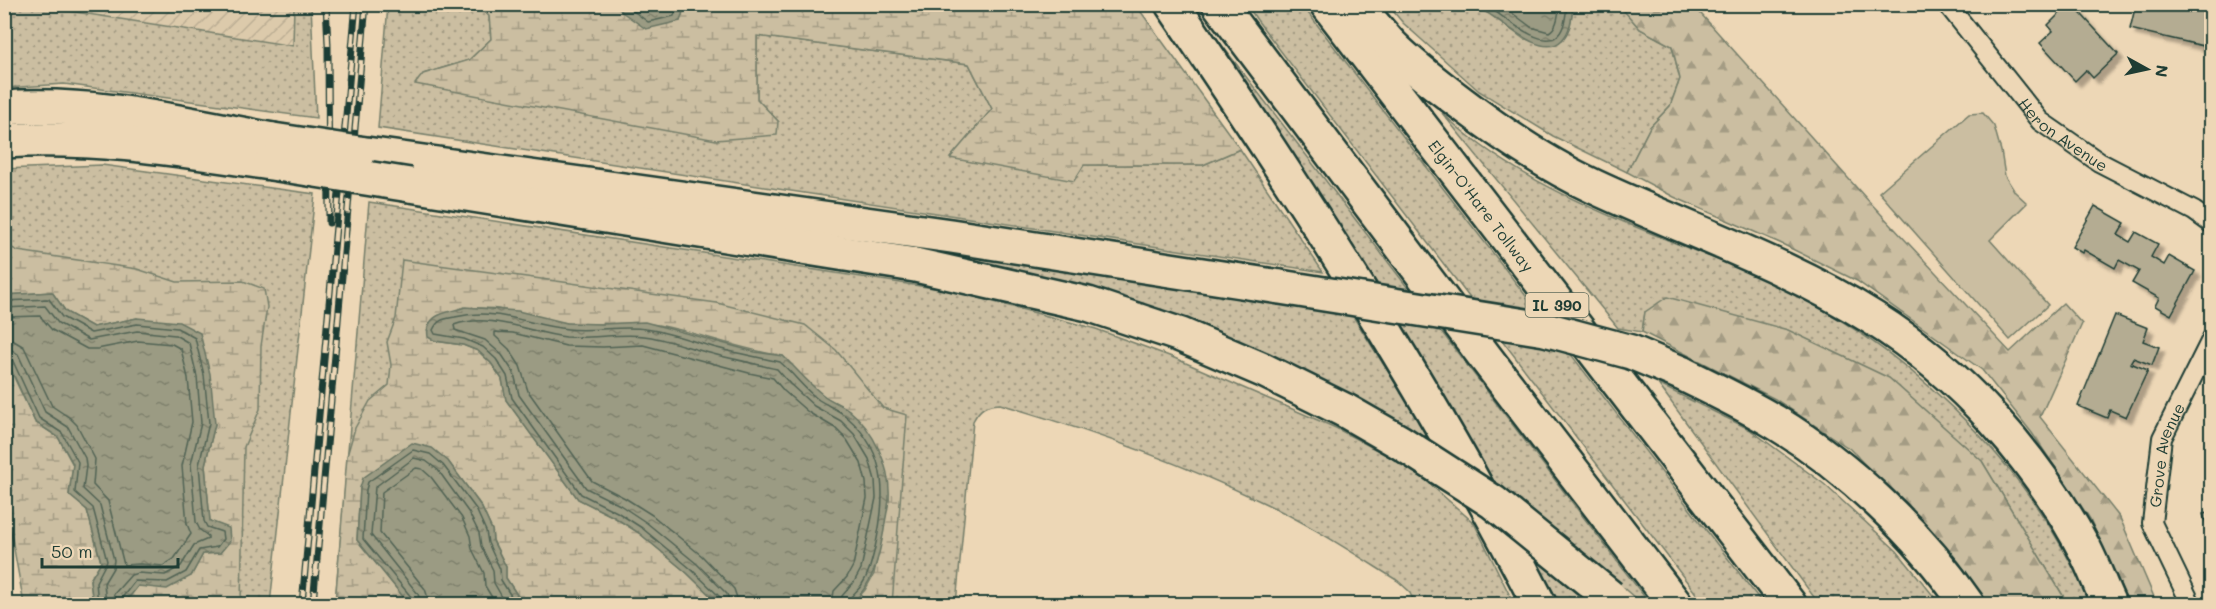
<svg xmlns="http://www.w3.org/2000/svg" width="2216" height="609" font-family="Mali,sans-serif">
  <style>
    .industrial { fill: url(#industrial-furrows) }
    .grass { fill: url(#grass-dots); stroke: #757e6a; stroke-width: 1.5 }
    .forest { fill: url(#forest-firs); stroke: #757e6a; stroke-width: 1.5 }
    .wetland { fill: url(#wetland-marsh); stroke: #757e6a; stroke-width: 1.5 }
    .park { fill: #cbbea1; stroke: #757e6a; stroke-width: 1.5 }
    .water { fill: url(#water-ripples); stroke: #697563; stroke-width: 1.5 }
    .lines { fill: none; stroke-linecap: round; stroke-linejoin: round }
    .shore { stroke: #516354; stroke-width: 1.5 }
    .building { fill: #b4ac92; stroke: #1f3d34; stroke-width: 1.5; filter: url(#shadow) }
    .street-casing { stroke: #1f3d34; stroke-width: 22 }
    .highway-casing { stroke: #1f3d34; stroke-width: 38 }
    .street { stroke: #edd7b6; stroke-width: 18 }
    .highway { stroke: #edd7b6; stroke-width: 33 }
    .rail-casing { stroke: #1f3d34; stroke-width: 7 }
    .rail { stroke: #edd7b6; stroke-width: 4.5; stroke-dasharray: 14; stroke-linecap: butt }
    .highway-bridge-casing { stroke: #1f3d34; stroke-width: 38; stroke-linecap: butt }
    .highway-bridge { stroke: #edd7b6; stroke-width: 33 }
    .labels { text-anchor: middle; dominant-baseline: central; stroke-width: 4.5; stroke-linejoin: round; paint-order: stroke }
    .shield { fill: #edd7b6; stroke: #5d6b5b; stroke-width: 1.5 }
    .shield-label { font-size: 15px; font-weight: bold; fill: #1f3d34 }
    .street-label { font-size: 16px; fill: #1f3d34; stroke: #edd7b6 }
  </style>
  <defs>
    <pattern id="industrial-furrows" width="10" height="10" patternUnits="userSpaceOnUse" patternTransform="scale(1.5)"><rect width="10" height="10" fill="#dccaab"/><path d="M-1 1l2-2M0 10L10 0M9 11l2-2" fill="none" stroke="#bcae94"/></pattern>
    <pattern id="grass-dots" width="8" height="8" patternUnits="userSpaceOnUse" patternTransform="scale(1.5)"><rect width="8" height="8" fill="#cbbea1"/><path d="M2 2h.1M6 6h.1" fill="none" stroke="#a49c84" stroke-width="1.8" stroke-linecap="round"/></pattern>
    <pattern id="forest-firs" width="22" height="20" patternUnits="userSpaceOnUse" patternTransform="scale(1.5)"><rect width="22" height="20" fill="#cbbea1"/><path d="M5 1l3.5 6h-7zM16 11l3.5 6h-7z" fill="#a49c84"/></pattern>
    <pattern id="wetland-marsh" width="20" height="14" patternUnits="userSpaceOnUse" patternTransform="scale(1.5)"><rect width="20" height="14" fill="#cbbea1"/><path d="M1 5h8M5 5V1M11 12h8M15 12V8" fill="none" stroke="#a49c84"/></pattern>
    <pattern id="water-ripples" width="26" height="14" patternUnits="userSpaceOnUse" patternTransform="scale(1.5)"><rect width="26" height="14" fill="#9b9b83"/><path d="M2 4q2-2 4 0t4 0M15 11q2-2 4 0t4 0" fill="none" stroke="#7e806c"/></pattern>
    <filter id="shadow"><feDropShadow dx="5.5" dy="5.5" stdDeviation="1.5" flood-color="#0004"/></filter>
  </defs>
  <rect width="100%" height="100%" fill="#edd7b6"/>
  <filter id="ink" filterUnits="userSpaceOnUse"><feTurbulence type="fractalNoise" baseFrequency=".0167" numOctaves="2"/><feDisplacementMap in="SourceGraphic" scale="12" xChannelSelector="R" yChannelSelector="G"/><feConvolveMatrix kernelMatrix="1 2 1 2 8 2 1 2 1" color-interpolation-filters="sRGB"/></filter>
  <g filter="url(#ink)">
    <polygon class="industrial" points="4,5 294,5 294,46 56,9"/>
    <g class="grass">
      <polygon points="5,5 56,9 293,46 294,5 311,5 316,118 64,84 5,88"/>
      <polygon points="388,5 478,5 489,16 491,39 469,60 423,74 778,121 757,99 757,36 969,64 992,109 951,157 1084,165 1203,165 1240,149 1323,272 378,128"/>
      <polygon points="1247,5 1302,5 1763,604 1704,604 1257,20"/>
      <polygon points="1388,5 1472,5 1491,15 1524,39 1562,40 1570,26 1573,5 1619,5 1640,29 1672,46 1680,79 1670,106 1650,127 1627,172 1553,136 1479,91 1403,23"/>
      <polygon points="1208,27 1650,604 1642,604 1620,585 1487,479"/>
      <path d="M 1442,113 C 1526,193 1649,230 1754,275 C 1898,337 2029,459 2090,604 L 2068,604 L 1982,461 L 1645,312 L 1642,332 L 1618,328 Z"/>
      <polygon points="102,165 315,194 270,604 102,604 124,604 52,292 5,295 4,169"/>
      <path d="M 369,202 L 953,291 L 1096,329 L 1172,357 L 1336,428 L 1414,470 L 1474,523 L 1514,604 L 1415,604 L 1409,591 L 1398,581 C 1353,553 1308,523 1260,501 C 1177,461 1088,430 1000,404 C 985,405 980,408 973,421 L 956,604 L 335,604 Z"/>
      <polygon points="943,247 1351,313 1434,444 1333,386 1238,342 1153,310 1031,273 942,255"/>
      <polygon points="1658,384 1749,429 1824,484 1897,551 1940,604 1819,604"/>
      <polygon points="1532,556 1589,604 1560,604"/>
    </g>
    <g class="forest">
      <polygon points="1619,5 1693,5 1864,196 2010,352 2063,303 2082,324 2040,417 2120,518 2157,604 2129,604 2090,519 2032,433 1982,370 1857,281 1780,243 1674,197 1627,172 1650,127 1670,106 1680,79 1672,46 1640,29"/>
      <polygon points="1667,297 1788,330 1889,378 1982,461 2068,604 1987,604 1959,562 1850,449 1775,399 1642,332 1645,312"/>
    </g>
    <g class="wetland">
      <polygon points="685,4 1136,5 1240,149 1203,165 1084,165 1074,181 950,158 992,109 969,64 757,36 757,99 778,121 777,135 716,140 415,84 423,74 469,60 491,39 489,16 478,5 617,5 622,12 680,21"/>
      <polygon points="4,244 18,251 137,269 177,282 243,281 264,289 267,307 261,346 260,409 244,447 241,604 102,604 124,604 138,586 191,576 203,554 220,553 210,522 205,465 215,424 137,318 93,327 66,312 52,292 5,295"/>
      <path d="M 402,260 L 717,303 L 805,325 L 836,350 L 883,408 L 907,415 L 892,604 L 852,604 L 865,590 L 874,574 L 889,499 L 849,410 L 823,396 L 799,375 L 783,356 C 740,350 700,333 658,325 C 628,320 597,327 567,323 C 527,318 495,301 454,311 C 440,314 433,315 427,330 L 435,341 L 463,345 L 478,351 L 491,363 L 502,379 L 506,400 L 578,499 L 614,517 L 639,533 L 687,573 L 719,604 L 523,604 L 506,578 L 506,567 L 493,540 L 492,530 L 481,506 L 448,461 L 360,488 L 357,540 L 409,604 L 335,604 L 347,456 L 355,428 L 370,401 L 389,385 L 391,365 L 387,342 L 396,318 Z"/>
      <polygon points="4,356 35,422 58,437 73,465 69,495 87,510 101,562 90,580 93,604 24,604 5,500"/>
    </g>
    <polygon class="park" points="1983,113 1994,126 2001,151 2005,176 2015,192 2027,203 1990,240 2048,305 2010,340 1879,192 1969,114"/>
    <g class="water">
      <polygon points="617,5 685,5 680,21 646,29 622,12"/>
      <path d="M 1472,5 L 1573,5 C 1572,16 1571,31 1562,40 C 1544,59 1508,26 1492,16 C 1486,11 1478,8 1472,5 Z"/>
      <polygon points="52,292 66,312 93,327 137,318 179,322 200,333 210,374 215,424 205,465 210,521 229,528 230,541 220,553 203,554 191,576 167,589 138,586 124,604 93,604 90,580 101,562 87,510 69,495 73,464 58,437 35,422 5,356 5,295"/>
      <path d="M 465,307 L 518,311 L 567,323 L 602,324 L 645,322 L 755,352 L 783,356 C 796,368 807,382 822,394 C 830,401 841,404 849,410 C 874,430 891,467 889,499 C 888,509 885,520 884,530 C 878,561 874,581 852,604 L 719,604 L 687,573 L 639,533 L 614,517 L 578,499 L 506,400 L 502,379 L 491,363 L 478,351 L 463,345 L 435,341 L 428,337 C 424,313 448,313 465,307 Z"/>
      <polygon points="412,443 432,448 448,461 481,506 492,530 493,541 506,567 506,578 523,604 409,604 357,540 360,488 363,478"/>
    </g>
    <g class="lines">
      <g class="shore">
        <polyline points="624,4 648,22 674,16 678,4"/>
        <path d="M 1484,4 C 1499,12 1542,52 1558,35 C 1565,28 1566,14 1567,4"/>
        <path d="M 1500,4 L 1531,27 L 1549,32 C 1558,27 1558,14 1560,4"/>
        <polyline points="4,301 49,299 62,317 91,333 137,324 177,328 195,338 204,375 209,423 199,465 204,521 207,527 222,532 223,539 217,547 199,550 186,572 167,582 135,581 121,599 119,604"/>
        <polyline points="4,308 45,306 58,323 89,340 137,331 175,335 189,343 197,377 201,423 191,464 196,522 200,530 208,536 208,539 194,545 181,566 165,575 138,573 131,575 114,594 112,604"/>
        <polyline points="4,317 40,316 52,330 87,349 97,349 138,341 172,344 181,349 188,378 192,422 182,466 187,524 191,534 174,559 163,566 140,564 124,565 108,501 93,485 95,459 77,425 70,418 52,406 24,347 14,341 4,339"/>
        <polyline points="4,348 12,350 18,354 45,412 68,427 85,458 86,466 83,489 100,505 114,560 113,568 104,583 106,604"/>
        <polyline points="4,356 12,359 39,418 62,433 78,462 75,492 93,508 107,561 96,582 98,604"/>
        <polyline points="413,604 412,598 363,539 366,490 368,482 413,450 430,454 443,465 476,509 486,531 488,543 500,569 501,580 516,604"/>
        <polyline points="421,604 418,594 371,535 375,487 414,458 426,461 438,470 469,513 479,533 481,546 493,570 494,583 506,604"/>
        <polyline points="430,604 425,589 380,533 382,492 416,468 422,469 431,477 462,518 470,536 472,549 484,573 485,586 496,604"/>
        <path d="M 722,604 L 721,598 L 691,569 L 642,528 L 617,512 L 581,494 L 512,398 L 507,376 L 496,359 L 483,347 L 464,339 L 435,334 L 433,330 C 438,319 444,319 455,317 C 498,307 527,325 568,329 C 593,332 622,325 646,329 C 669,332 691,341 713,347 C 735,353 758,357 780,362 C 794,374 804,389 819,400 C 828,406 839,410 847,417 C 890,454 886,502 874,552 C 871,564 868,576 861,586 C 856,593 849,596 848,604"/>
        <path d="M 730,604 L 727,594 L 697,564 L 647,523 L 620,505 L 586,488 L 519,395 L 514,373 L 502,355 L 485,340 L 455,330 L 454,325 C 492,312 529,333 566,337 C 592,339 619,333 644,336 C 663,338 683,346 702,351 C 727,358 752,363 777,369 L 790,384 L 814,406 L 841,421 L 854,434 L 869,459 L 875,480 L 876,498 L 861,569 L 854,582 L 842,596 L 841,604"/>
        <polyline points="739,604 734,589 702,556 652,515 625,498 592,481 528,391 520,366 509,349 495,336 495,332 513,333 566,346 603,347 643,345 749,373 773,378 784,391 808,412 835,428 847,440 861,463 866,482 867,498 853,566 847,577 834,591 832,604"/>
      </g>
    </g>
    <g class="building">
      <polygon points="2069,4 2072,4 2118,54 2093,78 2086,70 2075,81 2040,43 2053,31 2048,25"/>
      <polygon points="2136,4 2212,4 2212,48 2130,29"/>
      <polygon points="2095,206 2125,223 2118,235 2130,242 2136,232 2158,244 2151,257 2164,265 2169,256 2195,271 2171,315 2155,306 2159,298 2132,283 2139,271 2119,260 2115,268 2084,250 2082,253 2072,247"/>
      <polygon points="2115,315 2148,328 2143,341 2159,347 2152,365 2133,358 2130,363 2148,370 2126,417 2110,410 2107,418 2078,406"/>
      <polygon points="2212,512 2212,542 2203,514"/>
    </g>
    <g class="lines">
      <g class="street-casing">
        <g id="street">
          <path id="s1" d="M 1947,4 L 2040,121 L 2099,162 L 2194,211 L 2212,224"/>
          <path id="s2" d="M 2191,604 L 2152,523 L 2162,438 L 2212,338"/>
        </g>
      </g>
      <g class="highway-casing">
        <g id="highway">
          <path d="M 1172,4 C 1304,198 1432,395 1539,604"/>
          <polyline points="1219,4 1485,357 1675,604"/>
          <path id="s3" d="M 1327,4 L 1789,604"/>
          <path d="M 1356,4 C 1368,18 1380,33 1392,46 C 1413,67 1437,85 1461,103 C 1503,135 1547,165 1595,187 C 1687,230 1788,264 1873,318 C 1962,374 2036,457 2085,550 C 2094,568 2101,587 2109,604"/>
          <path d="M 4,108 C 94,101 186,124 273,140"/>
          <path d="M 4,141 C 94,135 182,150 271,163"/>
          <polyline points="359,153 951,236 1280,287"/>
          <polyline points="410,185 915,265 1088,304 1181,335 1263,370 1346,411"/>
          <path d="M 1681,373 C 1713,389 1745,404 1775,422 C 1849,467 1919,534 1967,604"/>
        </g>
      </g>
      <use href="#street" class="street"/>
      <use href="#highway" class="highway"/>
      <g class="rail-casing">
        <g id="rail">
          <polyline points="326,4 328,45 329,223"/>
          <polyline points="302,604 356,4"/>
          <polyline points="313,604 366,4"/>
        </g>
      </g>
      <use href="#rail" class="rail"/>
      <g class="highway-bridge-casing">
        <g id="highway-bridge">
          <polyline points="273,140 359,153"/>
          <polyline points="271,163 410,185"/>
          <polyline points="1280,287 1545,329 1631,352 1681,373"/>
          <polyline points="1346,411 1400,442 1493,502 1610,597"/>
        </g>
      </g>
      <use href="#highway-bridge" class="highway-bridge"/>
    </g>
  </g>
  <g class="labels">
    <rect class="shield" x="1525.5" y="293" width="63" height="24" rx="4.5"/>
    <g class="shield-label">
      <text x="1557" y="305">IL 390</text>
    </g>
    <g class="street-label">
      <text stroke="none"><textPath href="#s1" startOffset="176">Heron Avenue</textPath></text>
      <text stroke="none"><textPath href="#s3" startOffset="254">Elgin-O'Hare Tollway</textPath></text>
      <text stroke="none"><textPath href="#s2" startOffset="160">Grove Avenue</textPath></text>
    </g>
  </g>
  <rect width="2216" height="609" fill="none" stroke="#edd7b6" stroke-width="24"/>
  <rect x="12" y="12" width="2192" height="585" fill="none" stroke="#1f3d34" stroke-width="2" filter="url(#ink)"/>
  <g transform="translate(2147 69) rotate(98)" stroke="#edd7b6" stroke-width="4.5" paint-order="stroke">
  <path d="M0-4.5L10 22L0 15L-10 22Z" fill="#1f3d34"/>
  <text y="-9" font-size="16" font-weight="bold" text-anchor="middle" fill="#1f3d34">N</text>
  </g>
  <path d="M42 558v9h136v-9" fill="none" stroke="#1f3d34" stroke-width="3"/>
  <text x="51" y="558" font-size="18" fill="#1f3d34" stroke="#edd7b6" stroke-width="4.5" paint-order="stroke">50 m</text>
</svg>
